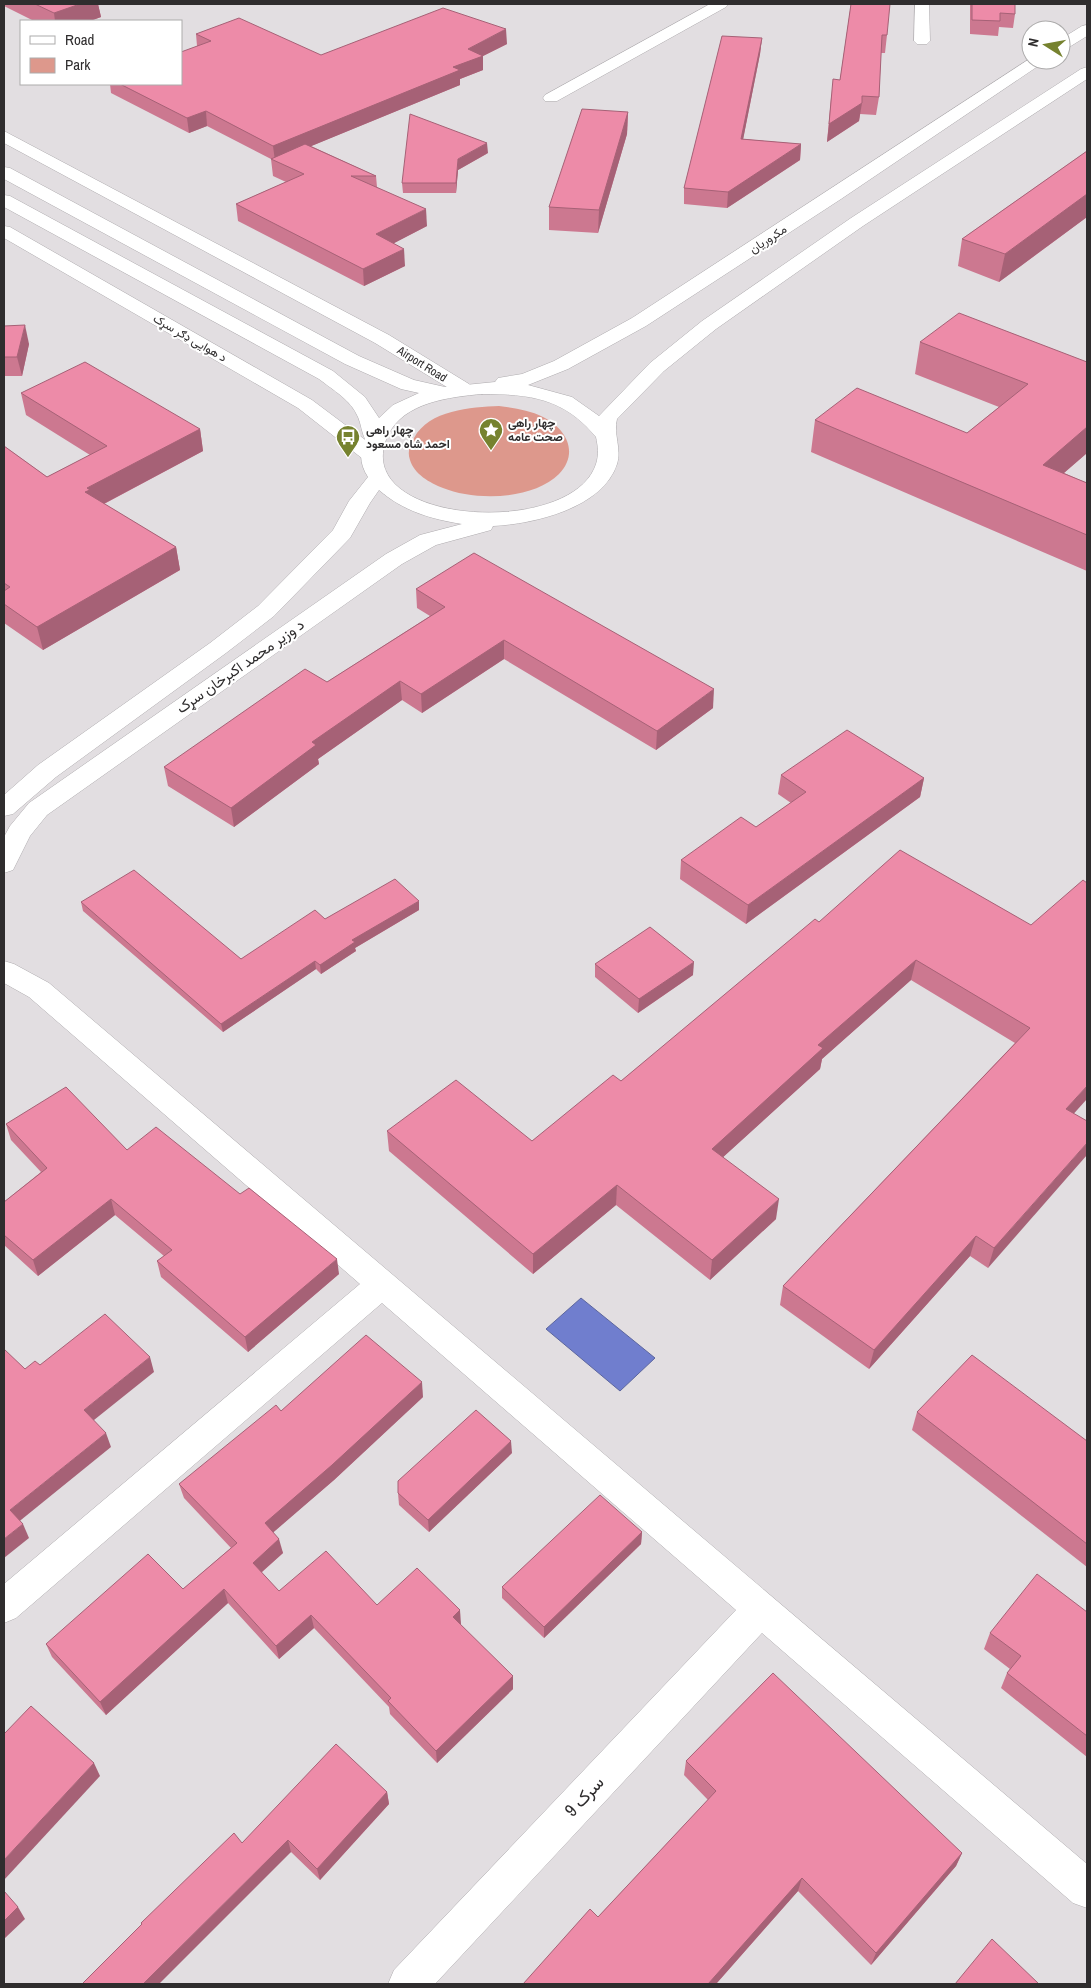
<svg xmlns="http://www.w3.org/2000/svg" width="1091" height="1988" font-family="'Archivo Narrow',Vazirmatn,sans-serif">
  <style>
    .green { fill: #dd988c }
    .water { fill: #707ece; stroke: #5c669e }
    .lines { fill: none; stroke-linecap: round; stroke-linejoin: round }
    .street-casing { stroke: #aeabae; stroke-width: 1 }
    .secondary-casing { stroke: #aeabae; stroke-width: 1 }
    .primary-casing { stroke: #aeabae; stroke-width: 1 }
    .street { fill: #fff; fill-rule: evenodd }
    .secondary { fill: #fff; fill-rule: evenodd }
    .primary { fill: #fff; fill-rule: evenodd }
    .wall { fill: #cc7890 }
    .shaded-wall { fill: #a66176 }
    .building { fill: #ed8ba8; stroke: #a66176 }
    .labels { text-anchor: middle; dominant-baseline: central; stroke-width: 4; stroke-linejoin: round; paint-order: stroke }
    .far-street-label { font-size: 12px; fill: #2f2d2e; stroke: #fff }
    .far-poi-label { font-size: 12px; font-weight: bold; fill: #2f2d2e; stroke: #fff; text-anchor: start }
    .street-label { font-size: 15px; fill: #2f2d2e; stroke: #fff }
    .near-street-label { font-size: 18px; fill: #2f2d2e; stroke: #fff }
  </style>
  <rect width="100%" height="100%" fill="#e2dee1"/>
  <path class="green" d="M 499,406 C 514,408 529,410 543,417 C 567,429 579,453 559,474 C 533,500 475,501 443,488 C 430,483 414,474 410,460 C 407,452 410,444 414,438 C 429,410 471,407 499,406 Z"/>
  <polygon class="water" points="581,1298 655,1358 620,1391 546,1329"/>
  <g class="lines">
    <g class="street-casing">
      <g id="street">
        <polygon points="710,4 728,4 726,7 557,101 545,101 543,98 545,95"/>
        <polygon points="915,4 929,4 930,41 927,44 917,44 914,41"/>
        <polygon points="4,961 14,964 49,983 1087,1864 1087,1908 1073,1903 762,1633 435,1984 388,1984 394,1970 736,1610 382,1303 16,1618 4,1623 4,1584 360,1284 29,997 4,983"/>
      </g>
    </g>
    <g class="secondary-casing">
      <g id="secondary">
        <polygon points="4,131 389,335 469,384 472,388 469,392 462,394 455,392 375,343 4,143"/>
        <polygon points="4,226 10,227 312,400 364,439 380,455 377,459 370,461 363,459 298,408 4,238"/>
      </g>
    </g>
    <g class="primary-casing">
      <g id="primary">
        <polygon points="1087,25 1087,36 1066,49 1061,51 1061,39 1082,26"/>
        <path d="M 1031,58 L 1031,60 L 1047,60 L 841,199 L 646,326 L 568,369 L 528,385 L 572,397 L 599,416 L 650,363 L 702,321 L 851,218 L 1081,69 L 1087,67 L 1087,79 L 863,226 L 716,329 L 664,371 L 617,419 C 613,434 622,449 617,464 C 603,508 534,524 493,526 L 491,530 L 436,545 L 402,564 L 47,815 L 30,836 L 13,870 L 4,873 L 4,837 L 10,826 L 29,803 L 386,554 L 420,535 L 462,524 C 431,519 403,511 379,490 L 370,503 L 350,538 L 274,616 L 226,653 L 56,777 L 13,814 L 4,816 L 4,795 L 38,765 L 210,643 L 258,606 L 333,530 L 349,501 L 368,477 C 360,465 359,453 365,439 C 362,433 361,424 358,417 C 351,400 333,390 319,379 L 4,207 L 4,195 L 10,196 L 333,371 L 365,397 L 379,418 L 393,405 L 419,393 L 401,389 L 345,364 L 4,179 L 4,167 L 10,168 L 359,356 L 414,380 L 445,387 L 495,382 L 498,378 L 522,374 L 554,361 L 632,318 ZM 482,394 C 530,394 564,398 596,437 C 598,446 599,455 596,464 C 572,539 346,525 388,435 C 404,402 450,397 482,394 Z"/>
      </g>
    </g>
    <use href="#street" class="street"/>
    <use href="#secondary" class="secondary"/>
    <use href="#primary" class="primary"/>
  </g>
  <g class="wall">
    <polygon points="4,4 98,4 101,17 90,21 34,21 4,6"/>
    <polygon points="851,4 887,35 885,53 881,53 879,97 876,115 860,114 859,121 827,142 831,98 840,80"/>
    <polygon points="970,4 1015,4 1015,14 1013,28 999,27 998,36 970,34"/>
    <polygon points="196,34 321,55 507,44 483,56 483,70 460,79 460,85 311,146 376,176 377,187 427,226 394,243 405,266 364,286 238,221 236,204 286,182 273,176 271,159 207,126 189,133 111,93 110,84 181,84 197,46"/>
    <polygon points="762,38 760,54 743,139 801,144 800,160 727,208 684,204 684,188"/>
    <polygon points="628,112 627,134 598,233 549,230 549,207"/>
    <polygon points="1087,151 1087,217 999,282 958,266 962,239"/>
    <polygon points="488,153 458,170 456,193 403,193 402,183"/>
    <polygon points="4,326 29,344 22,376 4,376"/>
    <polygon points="920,342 1087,362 1087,453 1064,473 1087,483 1087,571 811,452 815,420 967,433 999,407 915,374"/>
    <polygon points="21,393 200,429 203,451 104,504 176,547 180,570 43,650 4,623 4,446 47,477 90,455 26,415"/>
    <polygon points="416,589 713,708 656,750 504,659 422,713 402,700 318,759 319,764 234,827 168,786 164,767 327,682 430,616 417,608"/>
    <polygon points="781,775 924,778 920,797 746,924 680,879 681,860 756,827 791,803 778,794"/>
    <polygon points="81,902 241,959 325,919 419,910 355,948 356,951 321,974 316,969 223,1032 83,911"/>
    <polygon points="819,922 1031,925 1074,1113 988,1268 970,1256 869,1369 780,1305 783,1286 1015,1043 911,980 822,1059 820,1069 723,1157 776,1219 710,1280 616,1205 533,1274 389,1151 387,1131 532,1141 621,1081"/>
    <polygon points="595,964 693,975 638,1013 595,977"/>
    <polygon points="6,1124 127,1150 339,1274 248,1352 161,1277 157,1261 164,1256 115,1215 38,1276 4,1245 4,1202 41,1172 11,1140"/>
    <polygon points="423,1397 334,1480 273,1532 283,1553 261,1573 279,1591 377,1605 461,1624 460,1624 513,1689 437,1763 390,1714 389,1707 314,1628 279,1659 228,1603 106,1715 52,1657 46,1644 183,1589 231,1548 184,1498 179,1484 281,1411"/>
    <polygon points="917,1412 1087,1441 1087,1567 912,1430"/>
    <polygon points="512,1453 429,1532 399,1505 398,1493"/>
    <polygon points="642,1532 641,1544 544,1638 502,1598 502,1587"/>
    <polygon points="1087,1612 1087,1757 1001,1688 1007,1673 1010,1669 984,1649 990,1633"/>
    <polygon points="686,1761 962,1853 956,1866 871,1965 798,1891 716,1984 523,1984 598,1917 708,1800 684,1775"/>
    <polygon points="387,1792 389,1804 320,1880 291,1852 142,1925 141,1923 242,1843"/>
  </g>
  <g class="shaded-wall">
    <polygon points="80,4 98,4 101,17 90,21 55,21 54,13"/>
    <polygon points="506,29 507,44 483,56 483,70 460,79 460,85 275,161 273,146 453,67 468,49"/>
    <polygon points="762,38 760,54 740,155 741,139"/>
    <polygon points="862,103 859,121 827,142 829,124"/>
    <polygon points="206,111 207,126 189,133 187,118"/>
    <polygon points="628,112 627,134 598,233 599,210"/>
    <polygon points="487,143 488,153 458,170 456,193 456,183 458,159"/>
    <polygon points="801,144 800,160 727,208 728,192"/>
    <polygon points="1087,194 1087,217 999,282 1005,254"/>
    <polygon points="426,209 427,226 377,252 376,234"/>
    <polygon points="404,249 405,266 364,286 363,269"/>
    <polygon points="25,325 29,344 22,376 17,357"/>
    <polygon points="1087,427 1087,453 1036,497 1043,465"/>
    <polygon points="200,429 203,451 94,509 85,492 87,488"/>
    <polygon points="176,547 180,570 43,650 37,627"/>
    <polygon points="504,640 504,659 422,713 421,694"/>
    <polygon points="400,681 402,700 318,759 319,764 234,827 231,808 312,742"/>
    <polygon points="714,689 713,708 656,750 657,731"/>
    <polygon points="924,778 920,797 746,924 748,905"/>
    <polygon points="419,901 419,910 355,948 356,951 321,974 320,965 352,940"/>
    <polygon points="916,960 911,980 822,1059 820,1069 710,1169 712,1149 818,1045"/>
    <polygon points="315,961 316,969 223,1032 221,1024"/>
    <polygon points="694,962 693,975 638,1013 639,999"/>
    <polygon points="1087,1086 1087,1099 1060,1129 1066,1109"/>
    <polygon points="1087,1143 1087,1155 988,1268 994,1248"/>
    <polygon points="617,1185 616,1205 533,1274 533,1254"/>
    <polygon points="111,1199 115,1215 38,1276 33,1260"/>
    <polygon points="779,1199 776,1219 710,1280 712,1260"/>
    <polygon points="976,1236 970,1256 869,1369 874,1350"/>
    <polygon points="337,1259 339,1274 248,1352 245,1337"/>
    <polygon points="150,1357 154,1372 89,1424 84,1410"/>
    <polygon points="422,1382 423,1397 334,1480 268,1537 265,1523"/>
    <polygon points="106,1433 111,1447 16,1524 10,1510"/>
    <polygon points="511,1441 512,1453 429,1532 428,1520"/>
    <polygon points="23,1524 29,1538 4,1558 4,1539"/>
    <polygon points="642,1532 641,1544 544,1638 544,1627"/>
    <polygon points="279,1539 283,1553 256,1577 253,1563"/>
    <polygon points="224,1589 228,1603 106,1715 100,1702"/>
    <polygon points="460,1610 461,1624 454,1630 453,1617"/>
    <polygon points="311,1615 314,1628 279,1659 276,1646"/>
    <polygon points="513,1676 513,1689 437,1763 436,1751"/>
    <polygon points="94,1763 100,1776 4,1880 4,1860"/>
    <polygon points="387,1792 389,1804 320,1880 317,1869"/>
    <polygon points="288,1840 291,1852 159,1984 143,1984"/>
    <polygon points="962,1853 956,1866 871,1965 876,1953"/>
    <polygon points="802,1878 798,1891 716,1984 708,1984"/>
    <polygon points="18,1907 25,1919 4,1939 4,1921"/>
  </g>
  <g class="building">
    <polygon points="35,4 80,4 54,13"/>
    <polygon points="851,4 890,4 887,35 882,35 879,97 862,96 862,103 829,124 833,79 840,80"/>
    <polygon points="972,4 1015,4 1015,14 1000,13 1000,21 972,20"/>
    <polygon points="443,8 506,29 468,49 483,56 453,67 460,70 273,146 206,111 187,118 120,84 181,84 181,52 211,41 196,34 239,18 321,55"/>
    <polygon points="722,36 762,38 741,139 801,144 728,192 684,188"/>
    <polygon points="582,109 628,112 599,210 549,207"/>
    <polygon points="410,114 487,143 458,159 456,183 402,183"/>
    <polygon points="305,144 376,176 351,176 426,209 376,234 404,249 363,269 236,204 304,174 271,159"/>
    <polygon points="1087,151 1087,194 1005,254 962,239"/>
    <polygon points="959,313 1087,362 1087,427 1043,465 1087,483 1087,535 815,420 857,388 967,433 1028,384 920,342"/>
    <polygon points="25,325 17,357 4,357 4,326"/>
    <polygon points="85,362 200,429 87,488 90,490 85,492 176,547 37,627 4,604 4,591 10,587 4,583 4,446 47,477 107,446 21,393"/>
    <polygon points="474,553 714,689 657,731 504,640 421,694 400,681 312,742 316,745 231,808 164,767 305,669 327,682 445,607 416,589"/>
    <polygon points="847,730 924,778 748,905 681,860 741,817 756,827 806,792 781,775"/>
    <polygon points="900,850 1031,925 1083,880 1087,883 1087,1086 1066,1109 1087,1121 1087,1143 994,1248 976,1236 874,1350 783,1286 1030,1028 916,960 818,1045 823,1048 712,1149 779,1199 712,1260 617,1185 533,1254 387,1131 456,1080 532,1141 613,1075 621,1081 815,919 819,922"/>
    <polygon points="134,870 241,959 315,910 325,919 395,879 419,901 352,940 355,942 320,965 315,961 221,1024 81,902"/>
    <polygon points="650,927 694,962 639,999 595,964"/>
    <polygon points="66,1087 127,1150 156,1127 240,1194 249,1188 337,1259 245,1337 157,1261 172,1250 111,1199 33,1260 4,1235 4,1202 47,1168 6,1124"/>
    <polygon points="105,1314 150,1357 84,1410 106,1433 10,1510 23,1524 4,1539 4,1349 25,1369 35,1361 40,1365"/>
    <polygon points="366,1335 422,1382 332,1465 265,1523 279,1539 253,1563 279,1591 326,1551 377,1605 417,1568 460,1610 453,1617 513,1676 436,1751 388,1701 391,1698 311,1615 276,1646 224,1589 100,1702 46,1644 148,1554 183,1589 237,1543 179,1484 276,1405 281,1411"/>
    <polygon points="972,1355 1087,1441 1087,1544 917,1412"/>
    <polygon points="476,1410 511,1441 428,1520 398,1493 398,1481"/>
    <polygon points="600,1495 642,1532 544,1627 502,1587"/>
    <polygon points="1037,1574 1087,1612 1087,1736 1007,1673 1021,1656 990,1633"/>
    <polygon points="773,1673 962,1853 876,1953 802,1878 708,1984 523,1984 590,1909 598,1917 716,1791 686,1761"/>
    <polygon points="31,1706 94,1763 4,1860 4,1734"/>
    <polygon points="336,1744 387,1792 317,1869 288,1840 143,1984 82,1984 142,1924 141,1923 234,1833 242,1843"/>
    <polygon points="4,1891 18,1907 4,1921"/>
    <polygon points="992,1939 1039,1984 955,1984"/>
  </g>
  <defs>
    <g id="sight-pin" transform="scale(1.25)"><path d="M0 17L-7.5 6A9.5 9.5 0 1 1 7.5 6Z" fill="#76822f" stroke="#fff"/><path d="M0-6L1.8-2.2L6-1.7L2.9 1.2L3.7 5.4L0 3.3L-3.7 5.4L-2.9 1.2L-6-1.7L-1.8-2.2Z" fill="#fff"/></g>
    <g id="bus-pin" transform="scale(1.25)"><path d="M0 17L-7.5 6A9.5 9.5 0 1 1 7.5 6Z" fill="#76822f" stroke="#fff"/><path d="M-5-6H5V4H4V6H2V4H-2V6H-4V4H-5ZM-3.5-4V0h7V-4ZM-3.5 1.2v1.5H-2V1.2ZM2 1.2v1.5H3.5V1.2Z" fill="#fff"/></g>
  </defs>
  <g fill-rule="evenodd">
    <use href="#sight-pin" x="491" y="430"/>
    <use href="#bus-pin" x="348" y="437"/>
  </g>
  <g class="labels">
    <g class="far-street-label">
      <text transform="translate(768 239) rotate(-33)">مکروریان</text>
      <text transform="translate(190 338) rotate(30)">د هوایی ډګر سړک</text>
      <text transform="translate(422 364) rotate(32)">Airport Road</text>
    </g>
    <g class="far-poi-label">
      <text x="508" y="423">چهار راهی<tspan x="508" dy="14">صحت عامه</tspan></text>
      <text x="366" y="430">چهار راهی<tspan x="366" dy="14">احمد شاه مسعود</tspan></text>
    </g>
    <g class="street-label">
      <text transform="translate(240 666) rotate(-35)">د وزیر محمد اکبرخان سړک</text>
    </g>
    <g class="near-street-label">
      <text transform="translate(584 1796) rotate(-47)">سرک 9</text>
    </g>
  </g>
  <rect width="1091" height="1988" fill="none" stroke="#2f2d2e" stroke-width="10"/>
  <rect x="20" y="20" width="162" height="65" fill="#ffffff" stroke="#acabab"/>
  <rect x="30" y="36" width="25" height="8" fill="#ffffff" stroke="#acabab"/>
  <text x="65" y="45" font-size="15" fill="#2f2d2e">Road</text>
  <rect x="30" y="58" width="25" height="15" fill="#dd988c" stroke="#acabab"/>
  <text x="65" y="70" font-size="15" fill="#2f2d2e">Park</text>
  <g transform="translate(1046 45) rotate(281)"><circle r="24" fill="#ffffff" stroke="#acabab"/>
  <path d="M0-4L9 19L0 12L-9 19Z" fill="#76822f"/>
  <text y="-8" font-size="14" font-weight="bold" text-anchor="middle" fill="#2f2d2e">N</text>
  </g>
</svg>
